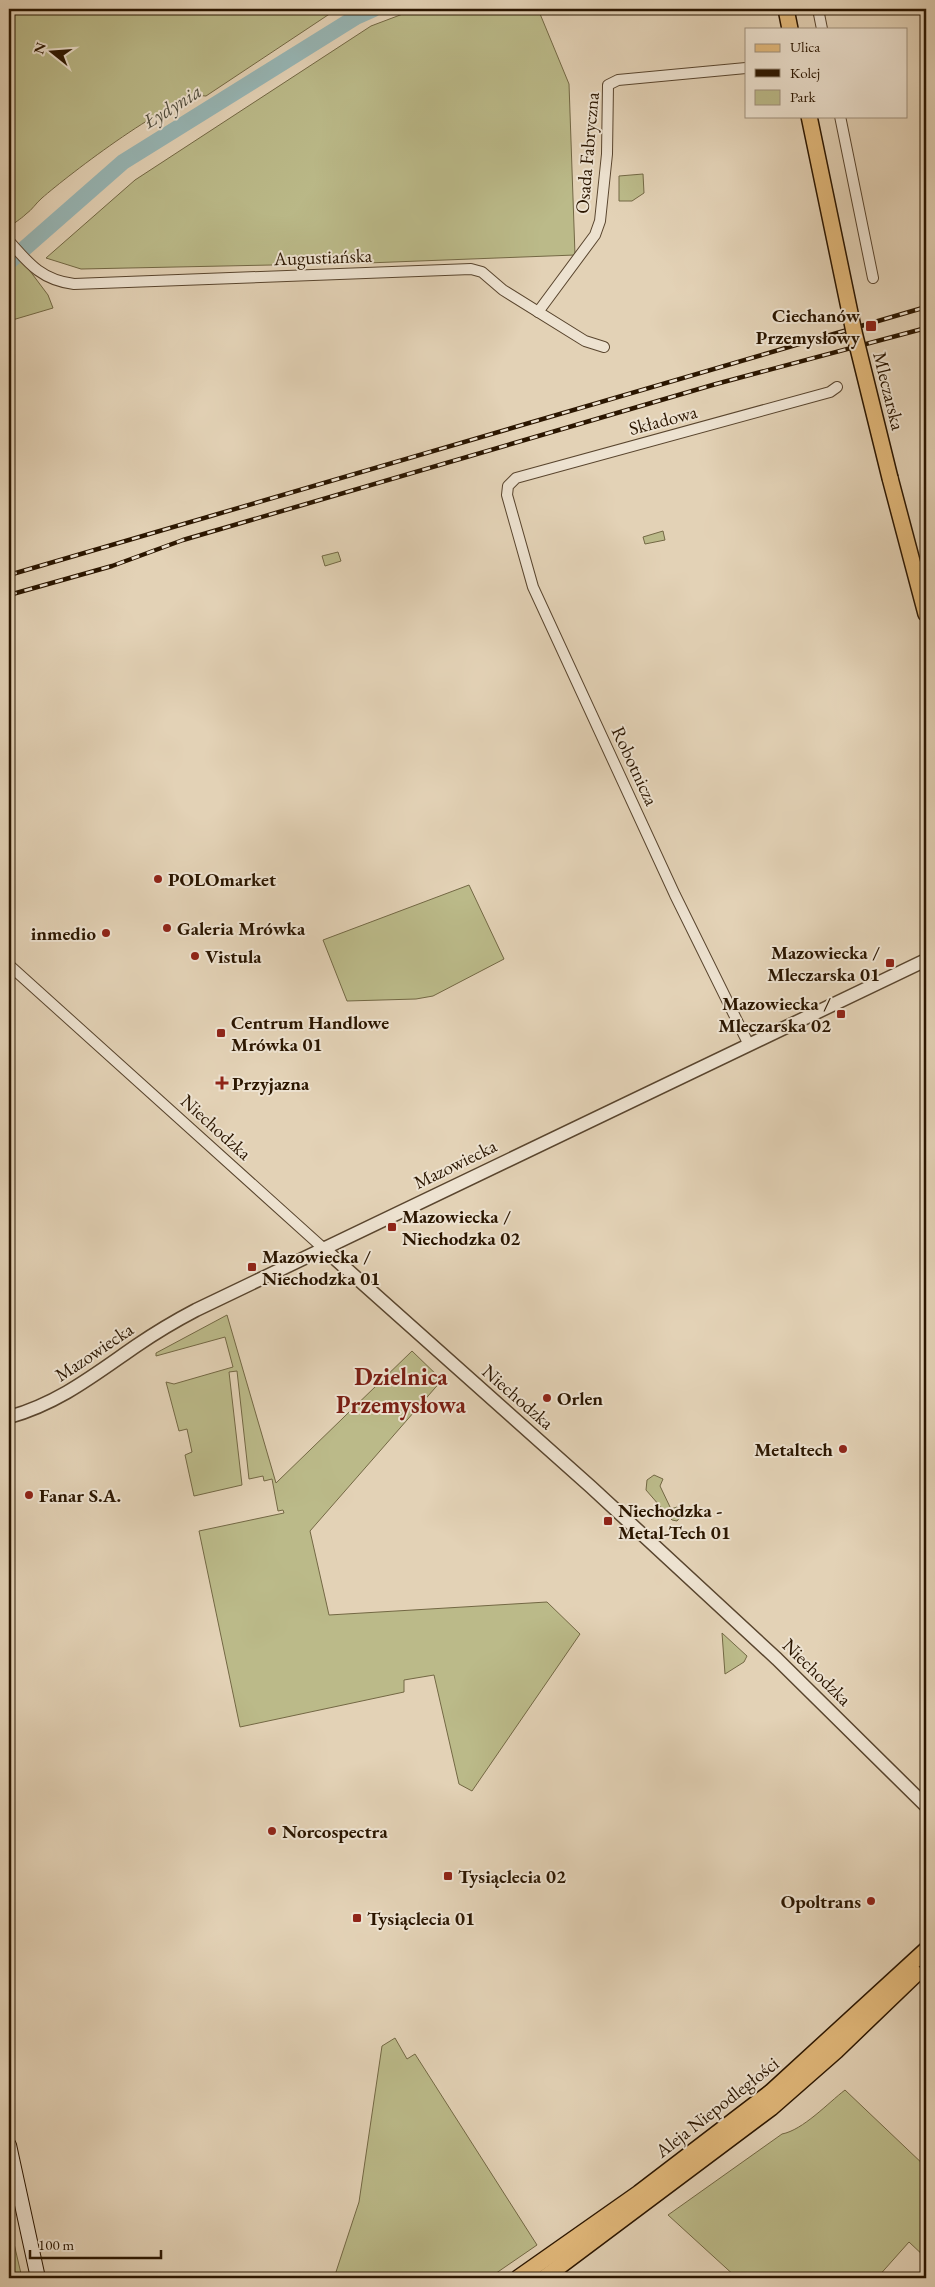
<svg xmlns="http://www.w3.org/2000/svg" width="935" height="2287" font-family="'EB Garamond',serif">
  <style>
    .green { fill: #bbba89; stroke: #736844 }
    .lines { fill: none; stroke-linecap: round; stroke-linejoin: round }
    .river { stroke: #97b6b5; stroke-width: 16 }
    .minor-casing { stroke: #59452e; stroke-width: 12 }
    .tertiary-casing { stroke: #59452e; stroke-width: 15 }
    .secondary-casing { stroke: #2b1600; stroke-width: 16 }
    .primary-casing { stroke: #2b1600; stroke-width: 18 }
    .minor { stroke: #ede2d0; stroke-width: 10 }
    .tertiary { stroke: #ede2d0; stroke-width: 12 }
    .secondary { stroke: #ede2d0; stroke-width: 14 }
    .primary { stroke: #e2b97b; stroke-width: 15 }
    .rail-casing { stroke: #2b1600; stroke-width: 4.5 }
    .rail { stroke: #ede2d0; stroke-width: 2.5; stroke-dasharray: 8; stroke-linecap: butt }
    .primary-bridge-casing { stroke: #2b1600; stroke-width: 18; stroke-linecap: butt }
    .primary-bridge { stroke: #e2b97b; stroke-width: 15 }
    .poi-dot { fill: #8f2418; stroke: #ede2d0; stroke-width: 2 }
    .labels { text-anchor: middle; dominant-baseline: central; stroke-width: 4; stroke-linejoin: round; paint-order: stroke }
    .street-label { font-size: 19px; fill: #2b1600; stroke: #ede2d0 }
    .poi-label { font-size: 19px; font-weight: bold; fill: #2b1600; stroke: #ede2d0; text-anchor: start }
    .water-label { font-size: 20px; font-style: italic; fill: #514e3f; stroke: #ede2d0 }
    .district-label { font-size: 24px; font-weight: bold; fill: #7a1f14; stroke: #ede2d0 }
  </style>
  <rect width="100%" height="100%" fill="#e3d2b6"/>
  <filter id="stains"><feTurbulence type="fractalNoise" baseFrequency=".004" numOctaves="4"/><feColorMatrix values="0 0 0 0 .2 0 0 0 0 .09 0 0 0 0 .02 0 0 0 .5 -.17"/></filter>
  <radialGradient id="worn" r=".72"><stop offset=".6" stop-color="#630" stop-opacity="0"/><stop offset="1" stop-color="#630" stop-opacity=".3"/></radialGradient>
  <g class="green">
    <path d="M 9,9 L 337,9 L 206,96 C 177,91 67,176 42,198 C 36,203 32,210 26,214 C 20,220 14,222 9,229 Z"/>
    <polygon points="416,9 538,9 569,84 575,255 367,263 81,269 46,258 135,180 371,26"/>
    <polygon points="643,174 644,193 632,201 619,201 619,176"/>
    <polygon points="9,243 48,295 53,308 9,321"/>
    <polygon points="663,531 665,540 645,544 643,537"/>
    <polygon points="338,552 341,561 325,566 322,556"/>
    <polygon points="469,885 504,959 433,996 416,999 347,1001 323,940"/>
    <polygon points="227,1315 276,1483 412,1351 442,1380 310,1531 329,1615 547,1602 580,1634 472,1791 459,1784 434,1675 404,1680 404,1692 240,1727 199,1531 284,1513 283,1510 278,1511 272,1479 264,1481 263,1476 249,1479 237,1371 229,1372 242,1485 194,1496 185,1455 192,1452 187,1429 179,1431 166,1382 174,1384 233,1367 225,1337 156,1356 156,1353"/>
    <polygon points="654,1475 663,1479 660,1486 671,1509 677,1507 682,1515 677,1521 672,1520 646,1490 647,1480"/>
    <polygon points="722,1633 747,1656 744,1662 725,1674"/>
    <polygon points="395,2038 407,2059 415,2054 537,2245 489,2278 334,2278 359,2202 382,2046"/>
    <path d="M 845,2090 L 926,2167 L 926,2258 L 909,2242 L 877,2278 L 737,2278 L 668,2215 L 782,2134 C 803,2130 828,2103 845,2090 Z"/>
    <polygon points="9,2222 22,2278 9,2278"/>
  </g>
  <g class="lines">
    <polyline class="river" points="9,262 123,162 356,17 374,9"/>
    <g class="minor-casing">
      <g id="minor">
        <polyline points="818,9 822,29"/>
        <polyline points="840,116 873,278"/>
        <path d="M 9,241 C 29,264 42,280 74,284 L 471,269 L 482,272 L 503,290 L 585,341 L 604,347"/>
        <polyline points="538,312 595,235 600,221 607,154 608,85 618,80 746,68"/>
        <polyline points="9,965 323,1248"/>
        <polyline points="749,1045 675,895 533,587 507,495 508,486 516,478 830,392 837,387"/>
      </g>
    </g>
    <g class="tertiary-casing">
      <g id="tertiary">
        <polyline points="323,1248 591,1487 777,1659 926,1806"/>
        <path d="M 9,1417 C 59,1403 94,1375 136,1346 C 155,1333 175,1321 196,1310 L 926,960"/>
      </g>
    </g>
    <g class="secondary-casing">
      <polyline id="secondary" points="9,2145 38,2278"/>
    </g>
    <g class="primary-casing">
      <g id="primary">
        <polyline points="786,9 790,29"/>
        <polyline points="890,478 926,614"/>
        <polyline points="518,2278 639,2193 771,2092 926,1950"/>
        <polyline points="544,2278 771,2108 836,2051 916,1974"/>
      </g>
    </g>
    <use href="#minor" class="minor"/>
    <use href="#tertiary" class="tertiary"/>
    <use href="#secondary" class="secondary"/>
    <use href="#primary" class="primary"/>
    <g class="rail-casing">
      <g id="rail">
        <polyline points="9,575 926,307"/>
        <polyline points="9,595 112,566 183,540 716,384 926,328"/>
      </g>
    </g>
    <use href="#rail" class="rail"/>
    <g class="primary-bridge-casing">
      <polyline id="primary-bridge" points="809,116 854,332 890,478"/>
    </g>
    <use href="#primary-bridge" class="primary-bridge"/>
  </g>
  <g class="poi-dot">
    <rect x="865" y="320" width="12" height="12" rx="2.5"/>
    <circle cx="158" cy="879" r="5"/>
    <circle cx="167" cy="928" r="5"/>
    <circle cx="106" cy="933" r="5"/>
    <circle cx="195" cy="956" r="5"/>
    <rect x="885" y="958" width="10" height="10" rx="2.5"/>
    <rect x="836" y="1009" width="10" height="10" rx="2.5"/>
    <rect x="216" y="1028" width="10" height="10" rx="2.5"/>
    <path d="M219.5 1075.5h5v5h5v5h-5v5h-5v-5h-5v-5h5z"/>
    <rect x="387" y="1222" width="10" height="10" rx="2.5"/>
    <rect x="247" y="1262" width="10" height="10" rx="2.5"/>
    <circle cx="547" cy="1398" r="5"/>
    <circle cx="843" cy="1449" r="5"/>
    <circle cx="29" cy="1495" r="5"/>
    <rect x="603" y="1516" width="10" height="10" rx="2.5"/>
    <circle cx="272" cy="1831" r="5"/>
    <rect x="443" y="1871" width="10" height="10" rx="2.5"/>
    <circle cx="871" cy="1901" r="5"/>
    <rect x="352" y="1913" width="10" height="10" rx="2.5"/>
  </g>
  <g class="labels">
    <g class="street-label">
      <text transform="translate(587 153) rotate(-85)">Osada Fabryczna</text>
      <text transform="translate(323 257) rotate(-2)">Augustiańska</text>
      <text transform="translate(889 391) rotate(76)">Mleczarska</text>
      <text transform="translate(663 420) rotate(-15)">Składowa</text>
      <text transform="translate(635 766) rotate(65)">Robotnicza</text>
      <text transform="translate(216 1127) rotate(42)">Niechodzka</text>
      <text transform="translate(455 1164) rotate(-26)">Mazowiecka</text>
      <text transform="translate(94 1352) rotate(-34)">Mazowiecka</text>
      <text transform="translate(518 1397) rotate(41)">Niechodzka</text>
      <text transform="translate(817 1672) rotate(44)">Niechodzka</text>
      <text transform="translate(717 2107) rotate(-38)">Aleja Niepodległości</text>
    </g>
    <g class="poi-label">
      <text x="860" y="315" text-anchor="end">Ciechanów<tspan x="860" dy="22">Przemysłowy</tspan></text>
      <text x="168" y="879">POLOmarket</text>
      <text x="177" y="928">Galeria Mrówka</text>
      <text x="96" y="933" text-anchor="end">inmedio</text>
      <text x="880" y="952" text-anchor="end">Mazowiecka /<tspan x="880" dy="22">Mleczarska 01</tspan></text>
      <text x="205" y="956">Vistula</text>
      <text x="831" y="1003" text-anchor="end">Mazowiecka /<tspan x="831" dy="22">Mleczarska 02</tspan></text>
      <text x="231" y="1022">Centrum Handlowe<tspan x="231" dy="22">Mrówka 01</tspan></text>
      <text x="232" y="1083">Przyjazna</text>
      <text x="402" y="1216">Mazowiecka /<tspan x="402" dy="22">Niechodzka 02</tspan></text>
      <text x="262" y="1256">Mazowiecka /<tspan x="262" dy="22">Niechodzka 01</tspan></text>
      <text x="557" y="1398">Orlen</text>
      <text x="833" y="1449" text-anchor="end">Metaltech</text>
      <text x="39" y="1495">Fanar S.A.</text>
      <text x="618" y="1510">Niechodzka -<tspan x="618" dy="22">Metal-Tech 01</tspan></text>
      <text x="282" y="1831">Norcospectra</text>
      <text x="458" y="1876">Tysiąclecia 02</text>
      <text x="861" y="1901" text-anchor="end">Opoltrans</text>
      <text x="367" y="1918">Tysiąclecia 01</text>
    </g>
    <g class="water-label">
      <text transform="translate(172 106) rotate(-32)">Łydynia</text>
    </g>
    <g class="district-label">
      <text x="401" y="1376">Dzielnica<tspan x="401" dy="28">Przemysłowa</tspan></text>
    </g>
  </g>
  <rect width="935" height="2287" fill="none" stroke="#e3d2b6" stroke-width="30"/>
  <rect x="10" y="10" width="915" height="2267" fill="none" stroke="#2b1600" stroke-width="2.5"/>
  <rect x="15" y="15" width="905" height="2257" fill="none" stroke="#2b1600"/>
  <rect x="745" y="28" width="162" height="90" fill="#ede2d0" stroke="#9f907d"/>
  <rect x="755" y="44" width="25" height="8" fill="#e2b97b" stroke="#9f907d"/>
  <text x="790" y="52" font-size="15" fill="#2b1600">Ulica</text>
  <rect x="755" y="69" width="25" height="8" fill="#2b1600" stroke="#9f907d"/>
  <text x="790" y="78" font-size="15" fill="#2b1600">Kolej</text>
  <rect x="755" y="90" width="25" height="15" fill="#bbba89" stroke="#9f907d"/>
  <text x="790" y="102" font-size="15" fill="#2b1600">Park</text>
  <g transform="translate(52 52) rotate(287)" stroke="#ede2d0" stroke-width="4" paint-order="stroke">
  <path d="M0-4L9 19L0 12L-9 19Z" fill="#2b1600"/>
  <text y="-8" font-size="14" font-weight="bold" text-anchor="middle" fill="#2b1600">N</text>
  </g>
  <path d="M30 2250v8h131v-8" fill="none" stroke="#2b1600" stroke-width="2.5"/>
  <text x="38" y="2250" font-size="15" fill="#2b1600" stroke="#ede2d0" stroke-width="4" paint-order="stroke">100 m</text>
  <rect width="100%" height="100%" filter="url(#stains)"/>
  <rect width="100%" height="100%" fill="url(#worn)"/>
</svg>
